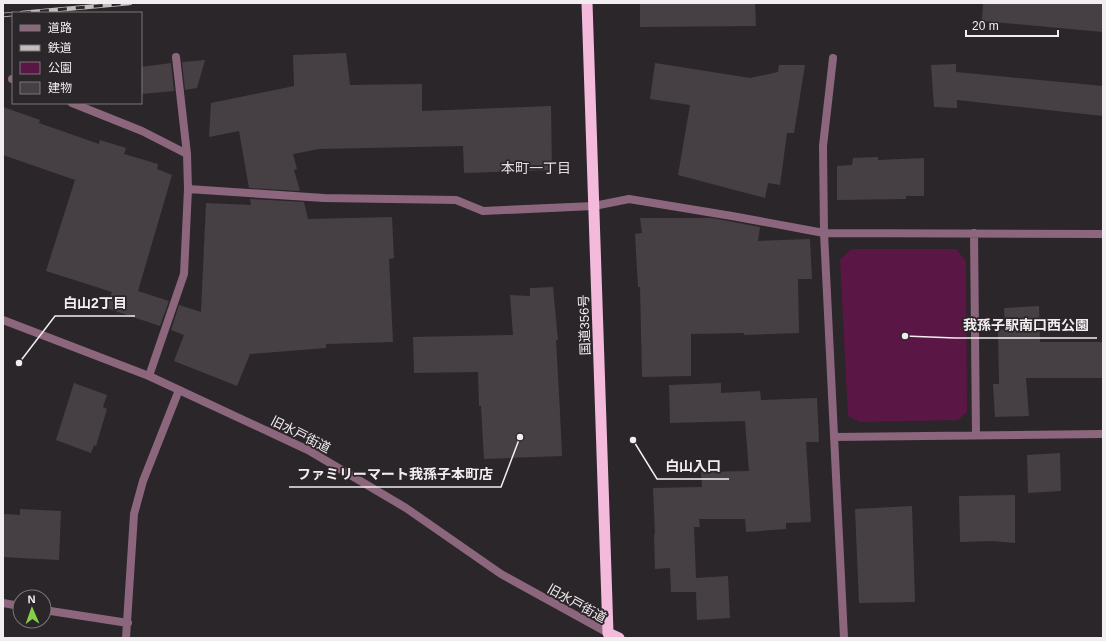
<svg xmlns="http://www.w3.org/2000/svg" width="1106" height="641" viewBox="0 0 1106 641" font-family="Arial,'Noto Sans JP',sans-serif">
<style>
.green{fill:#5a1644}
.building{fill:#464044}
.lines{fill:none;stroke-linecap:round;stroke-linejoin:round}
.minor{stroke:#8c667c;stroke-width:8}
.tertiary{stroke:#8c667c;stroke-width:8}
.trunk{stroke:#f4badc;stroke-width:11}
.rail-casing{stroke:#c1bdbf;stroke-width:4.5}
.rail{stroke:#2b2629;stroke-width:3;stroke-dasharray:9;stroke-linecap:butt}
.labels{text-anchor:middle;stroke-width:3.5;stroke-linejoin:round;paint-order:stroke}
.street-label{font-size:13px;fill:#f2eef0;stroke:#2b2629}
.neighbourhood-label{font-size:14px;fill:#e3dbdf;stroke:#2b2629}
.leader{fill:none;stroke:#f2eef0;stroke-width:1.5}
.callout-dot{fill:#f2eef0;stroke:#2b2629;stroke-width:1.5}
.callout-label{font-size:14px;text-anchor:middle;font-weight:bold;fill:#f2eef0;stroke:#2b2629;stroke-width:3.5;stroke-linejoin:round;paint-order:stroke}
</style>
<rect width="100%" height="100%" fill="#2b2629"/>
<path class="green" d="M 851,249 L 956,249 L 966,261 L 967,412 L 958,420 L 860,422 L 848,416 L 840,260 Z"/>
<path class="building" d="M 640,3 L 755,3 L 756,26 L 640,27 Z
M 983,3 L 1103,3 L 1103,32 L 982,21 Z
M 346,53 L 350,85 L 422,84 L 422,111 L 551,106 L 552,170 L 464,173 L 463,146 L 319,149 L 293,154 L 297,169 L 294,170 L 300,191 L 249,188 L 239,131 L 209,137 L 211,103 L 294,86 L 293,55 Z
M 205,60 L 197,88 L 185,90 L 182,62 Z
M 171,63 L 174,91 L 141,94 L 141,67 Z
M 655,63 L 750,78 L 778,72 L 779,65 L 805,65 L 794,133 L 787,133 L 780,185 L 768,183 L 765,198 L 678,175 L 690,105 L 650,99 Z
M 956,64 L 956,72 L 1103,86 L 1103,116 L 957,100 L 957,108 L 934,107 L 931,65 Z
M 3,107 L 40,120 L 39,123 L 99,144 L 100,140 L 126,148 L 124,154 L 158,164 L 157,169 L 172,175 L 138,291 L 169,301 L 160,326 L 106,308 L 112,292 L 46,271 L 75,180 L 3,155 Z
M 878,157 L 878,160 L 924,158 L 924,196 L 906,196 L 906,199 L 837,200 L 837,166 L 852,165 L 853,158 Z
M 250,199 L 304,202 L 308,219 L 392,217 L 394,258 L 389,259 L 393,342 L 326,344 L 326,348 L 250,354 L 237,386 L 174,361 L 184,335 L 171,330 L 179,305 L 201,312 L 206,203 L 251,205 Z
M 640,218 L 712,218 L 760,227 L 758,241 L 810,239 L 812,279 L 798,279 L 799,333 L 744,335 L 744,333 L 691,334 L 691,376 L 642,377 L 640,287 L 638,287 L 635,234 L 642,233 Z
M 553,287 L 558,340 L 556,340 L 560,412 L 562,456 L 484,459 L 481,406 L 479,406 L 478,372 L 414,373 L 413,337 L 513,335 L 510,295 L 530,296 L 530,288 Z
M 1039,306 L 1040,342 L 1102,342 L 1103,378 L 1026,378 L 1029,416 L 995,417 L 993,384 L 999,384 L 998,330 L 1005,329 L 1004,308 Z
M 74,383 L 107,395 L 103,407 L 107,409 L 96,446 L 94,445 L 91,453 L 56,440 Z
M 721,383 L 721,393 L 760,391 L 761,400 L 817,398 L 819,442 L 806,442 L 811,522 L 786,523 L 786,529 L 746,532 L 745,519 L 699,519 L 700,527 L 694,527 L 696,578 L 728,576 L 730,618 L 697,620 L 696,592 L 671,592 L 670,568 L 655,569 L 654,534 L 655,534 L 653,488 L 702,487 L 701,472 L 749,471 L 745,421 L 670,423 L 669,385 Z
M 1060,453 L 1061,491 L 1028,493 L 1027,455 Z
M 1015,495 L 1015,543 L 992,541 L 960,542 L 959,496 Z
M 912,506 L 915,602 L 859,603 L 855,509 Z
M 20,509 L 61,511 L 59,560 L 3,557 L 4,514 L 20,515 Z"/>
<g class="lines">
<path class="minor" d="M 833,58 L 823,146 L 824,233 L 844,638
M 12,79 L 13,79
M 72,103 L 142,131 L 187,154
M 188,189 L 324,198 L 456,200 L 483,211 L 594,206 L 629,199 L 732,216 L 824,233 L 1103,234
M 974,233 L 976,435
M 149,376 L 184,274 L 188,189 L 187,154 L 176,57
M 834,437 L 1103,434
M 3,603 L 20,606
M 44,610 L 128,623
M 126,638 L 134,514 L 143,481 L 179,390"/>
<path class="tertiary" d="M 3,320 L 149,376 L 308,450 L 406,508 L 501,574 L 608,633"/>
<path class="trunk" d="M 587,3 L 608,633 L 619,638"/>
<g class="rail-casing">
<path id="rail" d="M 22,13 L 130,3
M 3,15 L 13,14"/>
</g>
<use href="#rail" class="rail"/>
</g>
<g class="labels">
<g class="street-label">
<text transform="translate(584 325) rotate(-92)" y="5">国道356号</text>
<text transform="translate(301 434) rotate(27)" y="5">旧水戸街道</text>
<text transform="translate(577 603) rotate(29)" y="5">旧水戸街道</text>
</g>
<g class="neighbourhood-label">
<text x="536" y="173">本町一丁目</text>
</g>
</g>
<path class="leader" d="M19 363L55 316H135M905 336L955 338H1097M633 440L657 479H729M520 437L501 487H289"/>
<g class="callout-dot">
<circle cx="19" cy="363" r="4"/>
<circle cx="905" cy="336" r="4"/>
<circle cx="633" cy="440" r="4"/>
<circle cx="520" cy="437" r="4"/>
</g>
<g class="callout-label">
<text x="95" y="308">白山2丁目</text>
<text x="1026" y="330">我孫子駅南口西公園</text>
<text x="693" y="471">白山入口</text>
<text x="395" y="479">ファミリーマート我孫子本町店</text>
</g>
<rect width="1106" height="641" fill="none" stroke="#f2eef0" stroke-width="8"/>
<rect x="12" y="12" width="130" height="92" fill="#2b2629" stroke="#7b7679"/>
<rect x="20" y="25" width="20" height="6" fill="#8c667c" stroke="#7b7679"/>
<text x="48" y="32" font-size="12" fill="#f2eef0">道路</text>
<rect x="20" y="45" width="20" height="6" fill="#c1bdbf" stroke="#7b7679"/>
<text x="48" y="52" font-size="12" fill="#f2eef0">鉄道</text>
<rect x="20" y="62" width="20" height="12" fill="#5a1644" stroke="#7b7679"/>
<text x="48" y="72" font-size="12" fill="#f2eef0">公園</text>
<rect x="20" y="82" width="20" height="12" fill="#464044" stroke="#7b7679"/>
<text x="48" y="92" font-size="12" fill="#f2eef0">建物</text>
<g transform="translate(32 609) rotate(358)"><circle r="19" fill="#2b2629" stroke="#7b7679"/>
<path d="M0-3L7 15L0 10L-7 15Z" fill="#86cf4b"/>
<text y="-6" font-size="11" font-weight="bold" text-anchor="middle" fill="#f2eef0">N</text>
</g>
<path d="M966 30v6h92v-6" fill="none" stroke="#f2eef0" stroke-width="2"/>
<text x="972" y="30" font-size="12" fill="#f2eef0" stroke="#2b2629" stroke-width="3" paint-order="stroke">20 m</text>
</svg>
